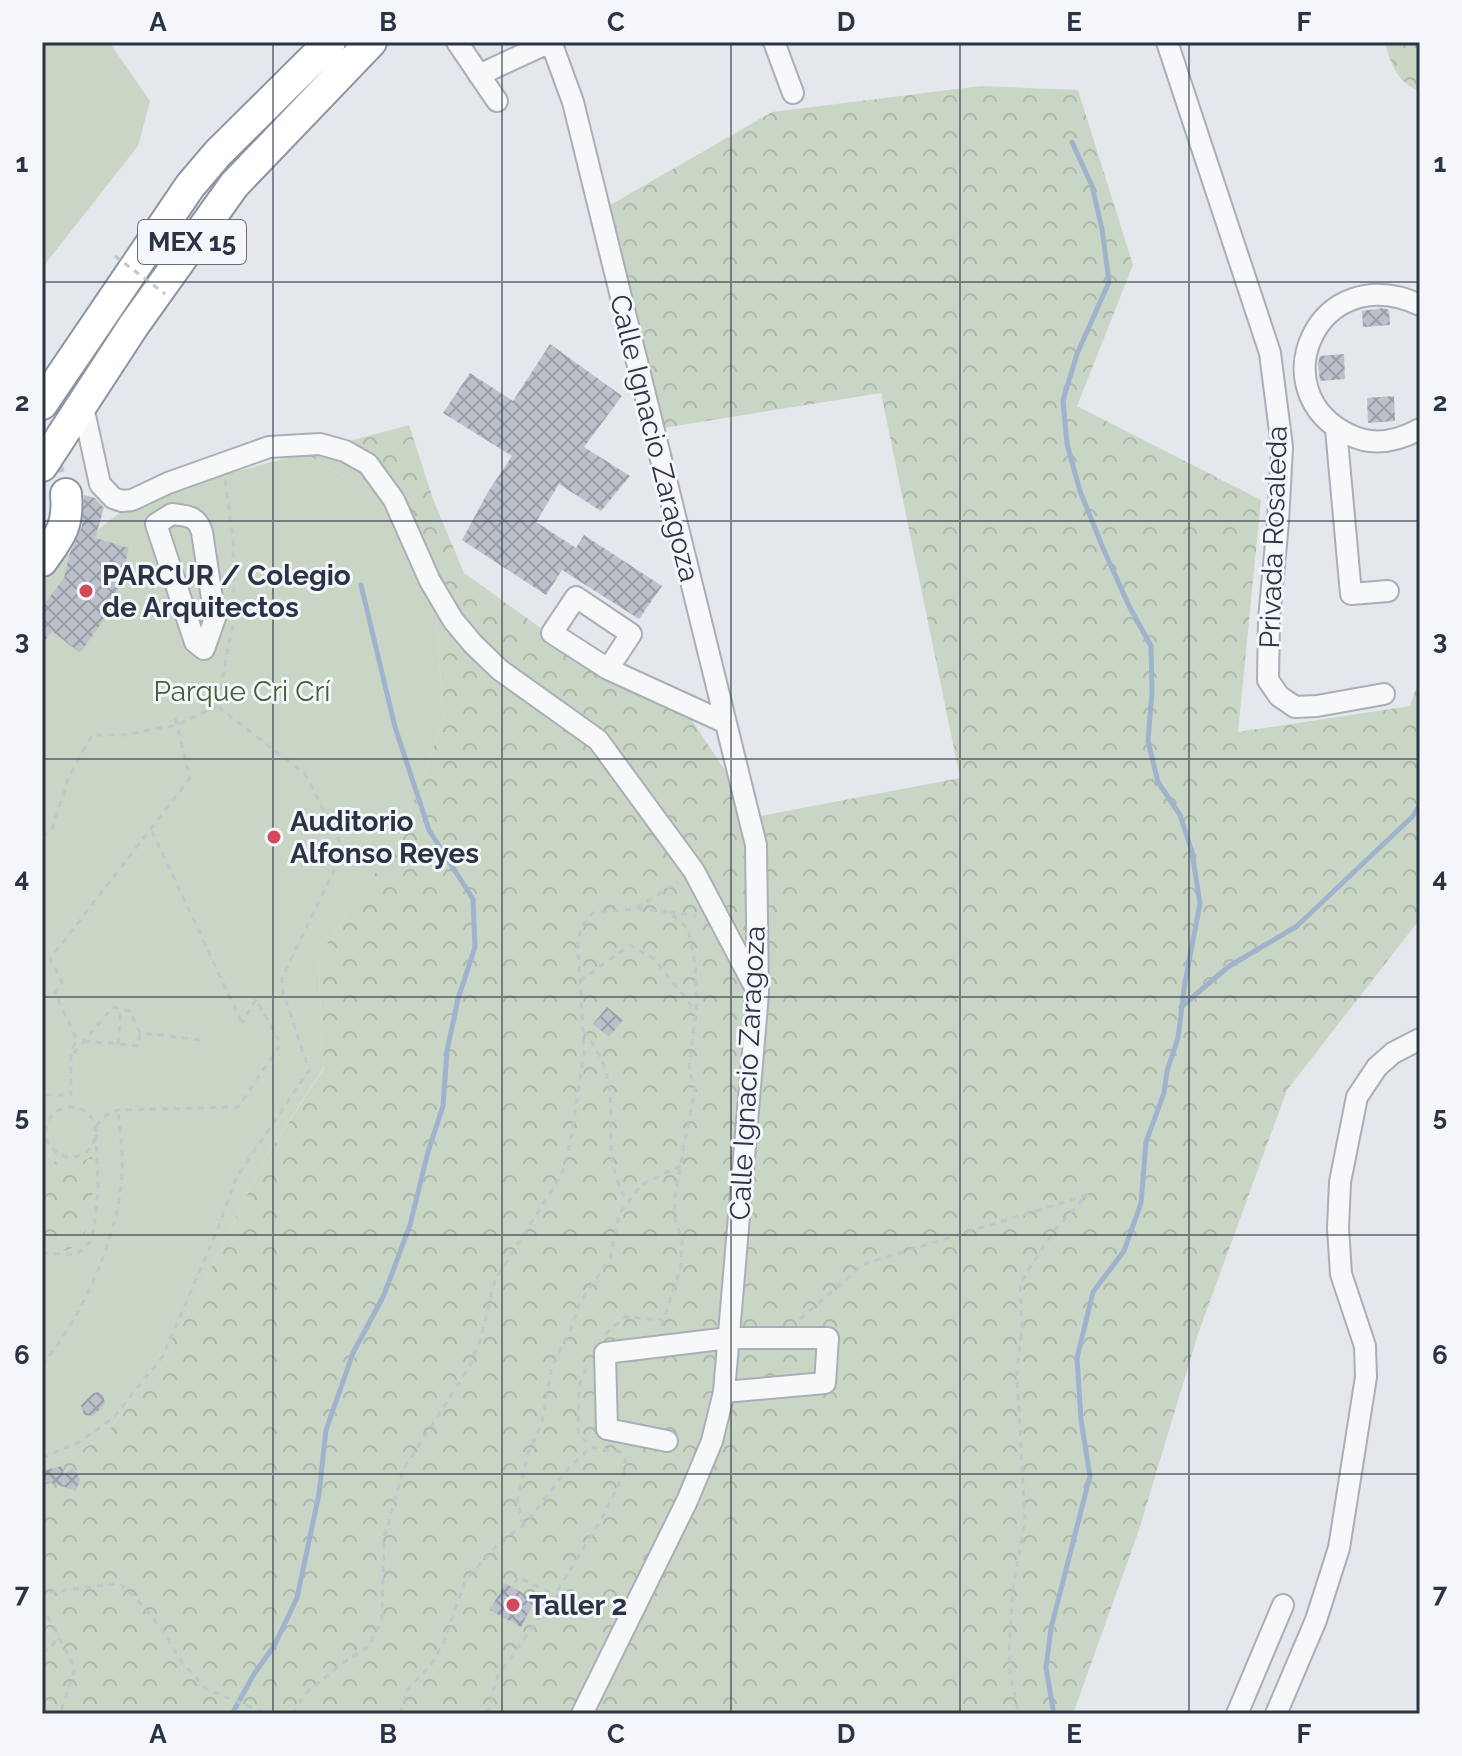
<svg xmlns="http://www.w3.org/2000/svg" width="1462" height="1756" viewBox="0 0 1462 1756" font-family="Raleway,sans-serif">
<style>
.green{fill:#c9d6c5}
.forest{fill:url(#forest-crowns)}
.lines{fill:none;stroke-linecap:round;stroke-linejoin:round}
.stream{stroke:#9fb4cc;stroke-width:5}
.building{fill:url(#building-cross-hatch)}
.minor-tunnel{stroke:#bfc3cb;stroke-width:20;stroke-dasharray:20 10;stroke-linecap:butt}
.minor-casing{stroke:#a9aeb7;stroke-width:24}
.highway-casing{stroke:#8b94a3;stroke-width:34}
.path{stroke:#c2c5cb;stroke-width:3;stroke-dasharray:6 6;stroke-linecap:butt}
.minor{stroke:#f7f8fa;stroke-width:20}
.highway{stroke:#fff;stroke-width:30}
.path-bridge{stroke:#c2c5cb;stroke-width:3;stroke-dasharray:6 6;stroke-linecap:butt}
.grid{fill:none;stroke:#2b3445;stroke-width:2;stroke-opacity:0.55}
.poi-dot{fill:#d1495b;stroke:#f4f6f9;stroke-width:3}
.labels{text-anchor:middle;stroke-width:6;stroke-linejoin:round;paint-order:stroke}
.shield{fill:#f4f6f9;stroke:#676e7b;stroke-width:2}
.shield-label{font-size:26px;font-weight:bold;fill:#2b3445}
.street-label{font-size:28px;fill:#2b3445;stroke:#f4f6f9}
.poi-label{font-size:28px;font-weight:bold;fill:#2b3445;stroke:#f4f6f9;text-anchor:start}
.park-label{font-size:28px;fill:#3f6138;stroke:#f4f6f9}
.neatline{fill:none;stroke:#2b3445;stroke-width:3}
.grid-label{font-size:26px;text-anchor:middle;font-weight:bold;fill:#2b3445}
</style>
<defs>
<pattern id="forest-crowns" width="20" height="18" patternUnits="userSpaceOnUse" patternTransform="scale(2)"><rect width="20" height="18" fill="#c9d6c5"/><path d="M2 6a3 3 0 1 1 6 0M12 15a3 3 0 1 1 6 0" fill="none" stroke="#adb8ab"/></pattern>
<pattern id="building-cross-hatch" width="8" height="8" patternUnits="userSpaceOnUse" patternTransform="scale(2)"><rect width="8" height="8" fill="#bbc0ca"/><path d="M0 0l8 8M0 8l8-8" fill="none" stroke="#989da6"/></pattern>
</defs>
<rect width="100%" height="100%" fill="#e4e7ec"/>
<path class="green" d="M 42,42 L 109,42 L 150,101 L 138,146 L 42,268 Z
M 305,453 L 383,501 L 435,606 L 444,720 L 401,835 L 318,957 L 324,1067 L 266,1157 L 185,1320 L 107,1434 L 86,1447 L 42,1466 L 42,583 L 64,557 L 123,510 L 227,474 Z"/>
<path class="forest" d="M 1385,42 L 1420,42 L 1420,91 C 1398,84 1390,63 1385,42 Z
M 981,86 L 1078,90 L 1133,265 L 1077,406 L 1261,500 L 1238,732 L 1410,706 L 1420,677 L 1420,919 L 1287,1090 L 1198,1334 L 1139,1530 L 1073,1714 L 42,1714 L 42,1466 L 86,1447 L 107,1434 L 185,1320 L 266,1157 L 324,1068 L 318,957 L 401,835 L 444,720 L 435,606 L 383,501 L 305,453 L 409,425 L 433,499 L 464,573 L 599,670 L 687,713 L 756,817 L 960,778 L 881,393 L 663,428 L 605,208 L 772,112 Z
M 92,1156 C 92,1181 98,1243 66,1250 C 56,1253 49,1250 42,1244 L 42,1186 L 48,1159 C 66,1168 76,1167 92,1156 Z"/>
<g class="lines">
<path class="stream" d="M 1181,1007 L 1228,967 L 1297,926 L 1412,817 L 1420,805
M 232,1714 L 254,1674 L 274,1646 L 297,1598 L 319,1494 L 326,1430 L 353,1353 L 384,1295 L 410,1225 L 428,1152 L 443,1106 L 447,1051 L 458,999 L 475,947 L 473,899 L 429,830 L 395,727 L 361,585
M 1054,1714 L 1046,1668 L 1051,1628 L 1090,1476 L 1081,1420 L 1077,1358 L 1093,1292 L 1124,1251 L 1141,1203 L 1146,1142 L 1164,1093 L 1167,1071 L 1178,1038 L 1185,982 L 1200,904 L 1192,852 L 1180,815 L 1158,782 L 1148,741 L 1152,692 L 1151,646 L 1129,606 L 1103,548 L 1080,491 L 1067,444 L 1063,400 L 1077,354 L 1109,282 L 1102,229 L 1092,186 L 1072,142"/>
</g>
<path class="building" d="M 1383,308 L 1389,310 L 1390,325 L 1363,327 L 1362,311 Z
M 550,344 L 622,396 L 584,447 L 630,476 L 601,511 L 559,484 L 536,522 L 576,548 L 584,535 L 662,586 L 639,619 L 562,570 L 546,595 L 462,540 L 488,492 L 512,456 L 443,413 L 470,373 L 513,401 Z
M 1344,354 L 1345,379 L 1320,381 L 1318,364 L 1320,356 Z
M 1394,396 L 1395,421 L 1368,423 L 1367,398 Z
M 84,495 L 95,498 L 104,508 L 95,538 L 129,548 L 114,605 L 80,653 L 52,631 L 42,645 L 42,607 L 64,578 L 70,553 L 82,526 Z
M 607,1007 L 623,1020 L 609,1037 L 593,1024 Z
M 98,1392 L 103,1395 L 105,1404 L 93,1416 L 84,1415 L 81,1405 L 93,1393 Z
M 62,1466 L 64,1475 L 73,1468 L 80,1479 L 76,1491 L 43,1480 L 46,1470 Z
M 505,1583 L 535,1600 L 521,1627 L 490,1610 Z"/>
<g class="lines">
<path class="minor-tunnel" d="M 42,431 L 55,474"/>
<g class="minor-casing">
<path id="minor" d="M 457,42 L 497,101
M 551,42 L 573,102 L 756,845 L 758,993 L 724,1392 L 712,1441 L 687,1501 L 582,1714
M 774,42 L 793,93
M 1167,42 L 1270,353 L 1282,447 L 1278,522 L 1269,619 L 1268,680 L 1279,696 L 1295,707 L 1317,706 L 1384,694
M 479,75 L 550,42
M 1420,305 C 1317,257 1259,393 1350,435 C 1374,447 1398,441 1420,429
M 82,402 L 100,484 L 113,498 L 122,501 L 132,500 L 168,483 L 269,447 L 320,444 L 345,451 L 368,464 L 394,500 L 430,581 L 453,620 L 473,644 L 500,670 L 598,740 L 694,871 L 756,989
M 1336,429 L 1351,594 L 1388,591
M 172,514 C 188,516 197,516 202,532 L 215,618 L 204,649 L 195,642 L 156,524 Z
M 608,669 L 631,634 L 576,597 L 552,633 L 608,669 L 724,722
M 667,1441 L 607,1429 L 605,1353 L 729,1338 L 828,1338 L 825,1383 L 724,1392
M 1237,1714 L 1283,1605
M 1276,1714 L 1316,1620 L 1339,1548 L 1366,1377 L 1365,1346 L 1341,1274 L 1338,1228 L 1340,1182 L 1357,1097 L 1377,1067 L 1393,1053 L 1420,1039"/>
</g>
<g class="highway-casing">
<path id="highway" d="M 42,404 L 190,186 L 218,153 L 330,42
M 42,466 L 134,325 L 234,185 L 371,42
M 42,561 C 60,536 69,526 66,494"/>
</g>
<path class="path" d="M 225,480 L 233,540 L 234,612
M 42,590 L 47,582
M 152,831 L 242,1023
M 42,837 L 52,829 L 69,777 L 92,735 L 123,735 L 177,725 L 217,706
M 638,909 L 669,912 L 688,929 L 695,963 L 697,1002 L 689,1069 L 695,1088 L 675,1195 L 674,1216 L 682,1239 L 681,1266 L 661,1328
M 669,912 L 697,916
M 580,981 L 630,945 L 654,959 L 696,1011
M 42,998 L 55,993
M 584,1031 C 596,1048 607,1066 609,1087 C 615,1133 602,1157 627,1201
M 84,1041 L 138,1046 L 140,1033
M 118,1044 L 121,1009
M 74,1053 L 113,1007 L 130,1011 L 140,1033 L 200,1040
M46 1132a25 25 0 1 1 50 0a25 25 0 1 1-50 0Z
M 42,1107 L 46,1095 L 71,1095 L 71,1056 L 76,1038 L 55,993 L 62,982 L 50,959 L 190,778 L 175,717
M 96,1126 L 106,1115 L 118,1110 L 238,1107 L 281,1044 L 256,999 L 242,1023
M 42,1155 L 48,1141
M 42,1253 L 76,1255 L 91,1241 L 95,1221 L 98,1190 L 96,1134
M 800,1319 L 864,1264 L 1087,1195 L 1053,1232 L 1020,1283 L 1022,1328 L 1017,1373 L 1025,1520 L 1013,1588 L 1009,1651 L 1010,1675 L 1019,1714
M 605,1334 L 625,1317 L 662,1320
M 42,1365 C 82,1318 120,1234 122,1172 C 123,1151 120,1130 118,1110
M 586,1369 L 579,1386 L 578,1434 L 591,1446
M 42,1458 L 79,1442 L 113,1418 L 163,1356 L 217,1231 L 236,1178 L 309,1070 L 282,989 L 282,978 L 344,850 L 305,774 L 217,706 L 233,624
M 524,1525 L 517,1503 L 528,1453 L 542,1423 L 552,1366 L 572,1326 L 580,1302 L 610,1259 L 619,1214 L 641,1185 L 682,1165
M 515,1583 L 518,1577 L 610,1621
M 42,1600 L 45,1593 L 119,1583 L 134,1596 L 162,1629 L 181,1661 L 206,1689 L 268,1714
M 42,1606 L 75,1668 L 60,1714
M 42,1651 L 50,1649 L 59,1635
M 293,1714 L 305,1694 L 340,1665 L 368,1647 L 382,1620 L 384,1538 L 403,1470 L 470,1366 L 481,1338 L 495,1280 L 562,1174 L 571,1140 L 584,1052 L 578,944 L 581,927 L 593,913 L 635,909 L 678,882
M 400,1714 L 407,1690 L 431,1665 L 444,1642 L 465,1581 L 500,1542 L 524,1525 L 568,1469 L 591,1447 L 625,1453
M 487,1714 L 497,1677 L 552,1600 L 603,1516 L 624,1474 L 626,1452"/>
<use href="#minor" class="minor"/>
<use href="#highway" class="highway"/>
<path class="path-bridge" d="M 115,256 L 165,294"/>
</g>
<path class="grid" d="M 273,42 L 273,1714M 502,42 L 502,1714M 731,42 L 731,1714M 960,42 L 960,1714M 1189,42 L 1189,1714M 42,282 L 1420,282M 42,521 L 1420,521M 42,759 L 1420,759M 42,997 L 1420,997M 42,1235 L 1420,1235M 42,1474 L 1420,1474"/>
<g class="poi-dot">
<circle cx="86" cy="591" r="8"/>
<circle cx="274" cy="837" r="8"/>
<circle cx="513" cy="1605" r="8"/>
</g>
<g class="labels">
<rect class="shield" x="138" y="220" width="108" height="44" rx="6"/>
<g class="shield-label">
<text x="192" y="251">MEX 15</text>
</g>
<g class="street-label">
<text transform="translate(655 438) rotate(76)" y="10">Calle Ignacio Zaragoza</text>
<text transform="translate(1273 537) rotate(-88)" y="10">Privada Rosaleda</text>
<text transform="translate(747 1073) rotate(-87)" y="10">Calle Ignacio Zaragoza</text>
</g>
<g class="poi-label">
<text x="102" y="585">PARCUR / Colegio<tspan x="102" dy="32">de Arquitectos</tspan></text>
<text x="290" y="831">Auditorio<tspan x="290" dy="32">Alfonso Reyes</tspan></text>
<text x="529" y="1615">Taller 2</text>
</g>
<g class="park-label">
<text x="242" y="701">Parque Cri Crí</text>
</g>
</g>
<rect width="1462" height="1756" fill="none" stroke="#f4f6f9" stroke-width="88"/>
<rect x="44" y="44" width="1374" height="1668" class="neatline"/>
<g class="grid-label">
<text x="158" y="31">A</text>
<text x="388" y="31">B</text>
<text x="616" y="31">C</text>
<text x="846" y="31">D</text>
<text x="1074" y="31">E</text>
<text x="1304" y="31">F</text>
<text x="22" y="172">1</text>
<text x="1440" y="172">1</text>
<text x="22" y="411">2</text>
<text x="1440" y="411">2</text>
<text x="22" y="649">3</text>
<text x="1440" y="649">3</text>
<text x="22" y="887">4</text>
<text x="1440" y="887">4</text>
<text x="22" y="1125">5</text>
<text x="1440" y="1125">5</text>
<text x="22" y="1364">6</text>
<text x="1440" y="1364">6</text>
<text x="22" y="1602">7</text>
<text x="1440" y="1602">7</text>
<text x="158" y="1743">A</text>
<text x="388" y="1743">B</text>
<text x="616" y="1743">C</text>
<text x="846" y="1743">D</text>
<text x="1074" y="1743">E</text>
<text x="1304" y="1743">F</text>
</g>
</svg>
